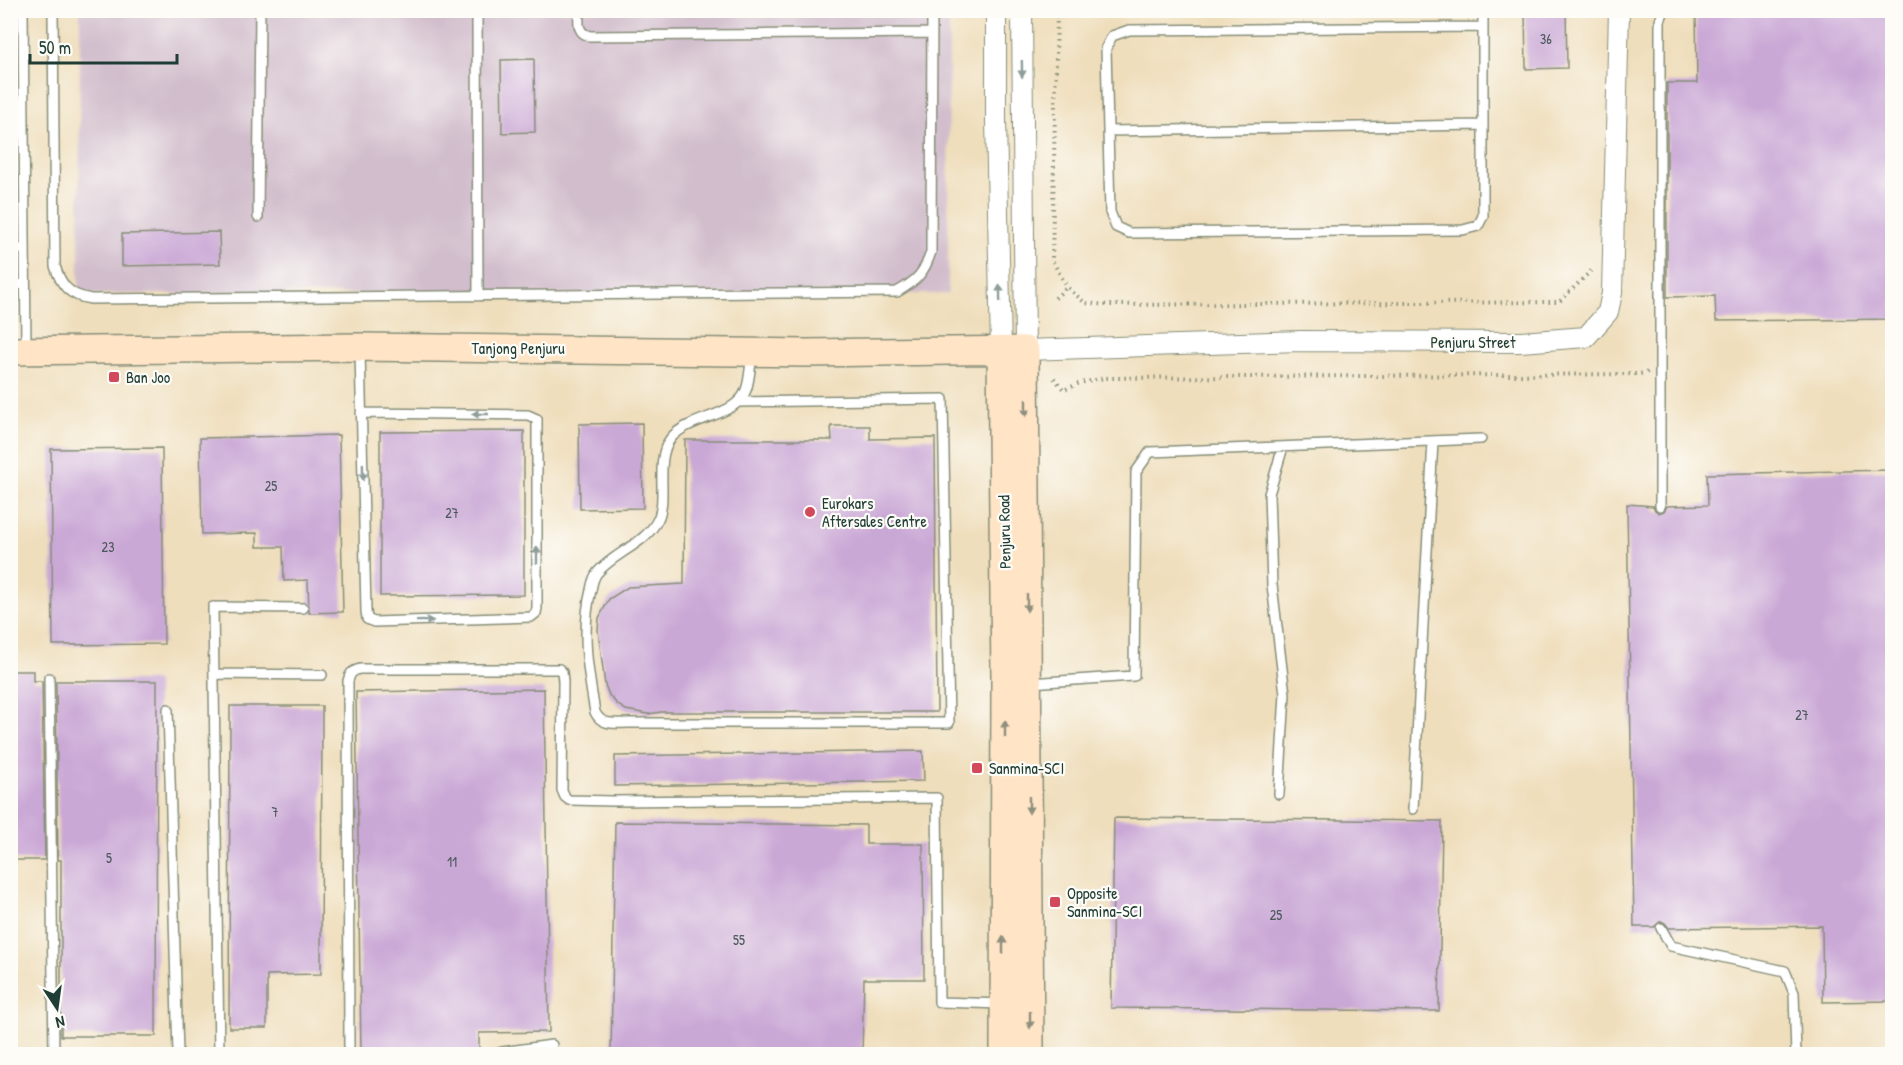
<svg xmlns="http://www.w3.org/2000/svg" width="1903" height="1065" viewBox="0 0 1903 1065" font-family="'Patrick Hand',sans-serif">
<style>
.industrial{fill:#d1bdcc}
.building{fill:#caa8d6}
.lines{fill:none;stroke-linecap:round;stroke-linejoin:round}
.lane-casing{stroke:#878e78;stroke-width:12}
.street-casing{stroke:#878e78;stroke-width:22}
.secondary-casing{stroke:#878e78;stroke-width:30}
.path{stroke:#878e78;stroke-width:4;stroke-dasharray:1.5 4.5;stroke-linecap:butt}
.lane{stroke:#fff;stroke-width:9}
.street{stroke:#fff;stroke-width:20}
.secondary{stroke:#ffe4c6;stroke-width:27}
.oneway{fill:#8f9e9a}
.oneway2{fill:#8f907d}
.poi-dot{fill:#d1495b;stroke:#fdfcf7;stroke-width:2}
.labels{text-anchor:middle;stroke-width:4.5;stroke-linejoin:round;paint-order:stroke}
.number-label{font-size:14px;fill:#4a585c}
.street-label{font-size:16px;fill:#1f3d34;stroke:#fdfcf7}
.poi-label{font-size:16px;fill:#1f3d34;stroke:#fdfcf7;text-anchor:start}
</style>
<rect width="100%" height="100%" fill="#fdfcf7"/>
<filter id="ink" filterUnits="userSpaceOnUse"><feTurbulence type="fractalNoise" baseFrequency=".0167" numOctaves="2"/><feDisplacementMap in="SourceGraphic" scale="12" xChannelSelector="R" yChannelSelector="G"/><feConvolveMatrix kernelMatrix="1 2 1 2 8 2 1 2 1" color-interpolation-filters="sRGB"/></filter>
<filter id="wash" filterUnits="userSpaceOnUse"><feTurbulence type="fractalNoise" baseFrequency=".008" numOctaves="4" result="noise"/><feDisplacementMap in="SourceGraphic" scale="24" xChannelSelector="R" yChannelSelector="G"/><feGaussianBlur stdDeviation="1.35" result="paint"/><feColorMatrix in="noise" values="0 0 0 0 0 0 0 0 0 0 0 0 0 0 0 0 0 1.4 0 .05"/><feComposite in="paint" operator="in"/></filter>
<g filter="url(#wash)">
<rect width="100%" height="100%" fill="#efdebc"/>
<path class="industrial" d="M 80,11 L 949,11 L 948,294 L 79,294 Z"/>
<g id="blocks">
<path class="building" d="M 1525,10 L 1566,10 L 1567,68 L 1526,69 Z
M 1696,10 L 1893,10 L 1893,319 L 1716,321 L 1715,296 L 1667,297 L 1667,83 L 1697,83 Z
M 534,59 L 535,132 L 502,133 L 501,60 Z
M 219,232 L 220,264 L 122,266 L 122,234 Z
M 642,423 L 643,508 L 580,509 L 579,424 Z
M 831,426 L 870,426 L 870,439 L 935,438 L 937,712 L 661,712 L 648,714 L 626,710 L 617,704 L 609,695 L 605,685 L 598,630 L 599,618 L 609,599 L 628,587 L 684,584 L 685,440 L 832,440 Z
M 524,431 L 524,595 L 380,596 L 380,432 Z
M 339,435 L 343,612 L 309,613 L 308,580 L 284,581 L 283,547 L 257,547 L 257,533 L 202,534 L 200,438 Z
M 162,448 L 164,644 L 53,645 L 51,449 Z
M 1893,470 L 1893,1001 L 1823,1002 L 1822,926 L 1669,928 L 1665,923 L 1661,921 L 1654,927 L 1634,927 L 1627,504 L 1653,506 L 1655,510 L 1659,513 L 1664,511 L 1667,506 L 1708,505 L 1707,474 Z
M 10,671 L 33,671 L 33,681 L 42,681 L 45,860 L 10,860 Z
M 56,681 L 157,681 L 156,1036 L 61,1036 L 61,860 L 58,860 Z
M 544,689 L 549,1032 L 479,1033 L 479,1054 L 361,1054 L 356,692 Z
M 230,706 L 322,706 L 321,974 L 267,975 L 267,1028 L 229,1028 Z
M 923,751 L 924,781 L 615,786 L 615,756 Z
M 1114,818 L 1442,821 L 1439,1011 L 1111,1008 Z
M 615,822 L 866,825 L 866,844 L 923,844 L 924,979 L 864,979 L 862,1054 L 611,1054 Z"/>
</g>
</g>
<g filter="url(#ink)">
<use href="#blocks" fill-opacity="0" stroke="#878e78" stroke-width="1.5"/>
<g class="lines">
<g class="lane-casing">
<path id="lane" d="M 23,10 L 26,347
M 53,10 L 55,266 C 61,286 70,296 91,299 L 897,292 C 916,281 924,274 931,252 L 932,10
M 477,10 L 478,296
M 579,10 C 579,22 576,33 590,36 L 932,33
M 1482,27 L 1129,30 L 1112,36 L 1106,48 L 1110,212 L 1116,227 L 1129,233 L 1463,230 L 1478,226 L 1483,216 L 1483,10
M 1108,131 L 1482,125
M 258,217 L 260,10
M 10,249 L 25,249
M 10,285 L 25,284
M 360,350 L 366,611 L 367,619 L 374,622 L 531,617 L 536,613 L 537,608 L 537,419 L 528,415 L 361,413
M 739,402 L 943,399 L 949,723 L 628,723 C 615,723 601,726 595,712 C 588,672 581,631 591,590 C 592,584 594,577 597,573 C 615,552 646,544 658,519 C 668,498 654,459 671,438 C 689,416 737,417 746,390 C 750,380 750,365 752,354
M 1660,506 L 1660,21 L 1664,10
M 214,674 L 322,675
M 49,678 L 54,1054
M 1030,683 L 1134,676 L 1136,472 L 1150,452 L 1481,439
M 168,709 L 178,1054
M 1279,794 L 1285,694 L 1272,585 L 1269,494 L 1283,447
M 1413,809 L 1433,441
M 1661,928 L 1671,946 L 1785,971 L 1794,993 L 1796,1054
M 219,1054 L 213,607 L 303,608
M 349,1054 L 348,681 C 350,673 352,671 360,669 L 559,669 L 562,672 L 563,681 L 562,790 L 565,797 L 569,800 L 613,801 L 937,798 L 939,1002 L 1003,1004
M 495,1054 L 502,1052 L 552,1045"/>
</g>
<g class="street-casing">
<path id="street" d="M 996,10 L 996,121 L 1001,351
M 1022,10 L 1025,350 L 1300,341 L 1521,342 L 1586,337 L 1608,312 L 1612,293 L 1619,10"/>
</g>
<g class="secondary-casing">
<path id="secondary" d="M 10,351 L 360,347 L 806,353 L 1025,350 L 1030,1054
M 1001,351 L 1005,676 L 1004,1054"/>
</g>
<path class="path" d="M 1057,10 L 1052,260 L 1067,287
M 1055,298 L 1067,287 L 1085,303 L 1108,305 L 1559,302 L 1594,268
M 1054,378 L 1064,390 L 1080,383 L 1104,378 L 1639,374 L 1646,373 L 1648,371"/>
<use href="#lane" class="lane"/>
<use href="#street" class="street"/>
<use href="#secondary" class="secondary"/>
</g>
<defs><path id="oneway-solid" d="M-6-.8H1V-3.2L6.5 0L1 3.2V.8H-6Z" transform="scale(1.5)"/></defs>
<g class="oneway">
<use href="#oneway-solid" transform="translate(1022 69) rotate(89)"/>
<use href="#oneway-solid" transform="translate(1000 293) rotate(-91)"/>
<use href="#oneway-solid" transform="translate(480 414) rotate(-180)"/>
<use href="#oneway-solid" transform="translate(363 472) rotate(89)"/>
<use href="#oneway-solid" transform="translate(537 555) rotate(-90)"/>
<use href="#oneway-solid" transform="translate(425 621) rotate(-1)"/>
</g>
<g class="oneway2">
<use href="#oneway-solid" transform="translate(1026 408) rotate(90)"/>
<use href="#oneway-solid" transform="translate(1027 603) rotate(90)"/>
<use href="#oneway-solid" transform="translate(1005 729) rotate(-90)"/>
<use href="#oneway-solid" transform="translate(1029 805) rotate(90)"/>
<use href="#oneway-solid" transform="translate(1003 945) rotate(-90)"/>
<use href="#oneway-solid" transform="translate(1030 1020) rotate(90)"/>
</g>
</g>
<g class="poi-dot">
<rect x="108" y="371" width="12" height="12" rx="3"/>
<circle cx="810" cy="512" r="6"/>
<rect x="971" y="762" width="12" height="12" rx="3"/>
<rect x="1049" y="896" width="12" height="12" rx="3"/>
</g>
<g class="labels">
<g class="number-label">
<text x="1546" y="44">36</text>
<text x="271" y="491">25</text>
<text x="452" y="518">27</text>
<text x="108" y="552">23</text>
<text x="1802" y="720">27</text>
<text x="275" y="817">7</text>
<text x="109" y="863">5</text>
<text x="452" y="867">11</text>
<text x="1276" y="920">25</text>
<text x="739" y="945">55</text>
</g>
<g class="street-label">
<text x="1473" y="348">Penjuru Street</text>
<text x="518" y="354">Tanjong Penjuru</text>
<text transform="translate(1004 532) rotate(-91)" y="6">Penjuru Road</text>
</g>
<g class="poi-label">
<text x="126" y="383">Ban Joo</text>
<text x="822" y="509">Eurokars<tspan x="822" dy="18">Aftersales Centre</tspan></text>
<text x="989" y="774">Sanmina-SCI</text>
<text x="1067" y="899">Opposite<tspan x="1067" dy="18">Sanmina-SCI</tspan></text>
</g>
</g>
<rect width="1903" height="1065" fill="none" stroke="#fdfcf7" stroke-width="36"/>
<g transform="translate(57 1008) rotate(167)" stroke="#fdfcf7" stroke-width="4.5" paint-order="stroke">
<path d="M0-4.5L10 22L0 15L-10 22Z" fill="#1f3d34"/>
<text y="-9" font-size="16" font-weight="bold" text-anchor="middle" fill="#1f3d34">N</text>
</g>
<path d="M30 54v9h147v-9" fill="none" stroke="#1f3d34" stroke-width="3"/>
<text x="39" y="54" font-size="18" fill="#1f3d34" stroke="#fdfcf7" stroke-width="4.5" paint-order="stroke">50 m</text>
</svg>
